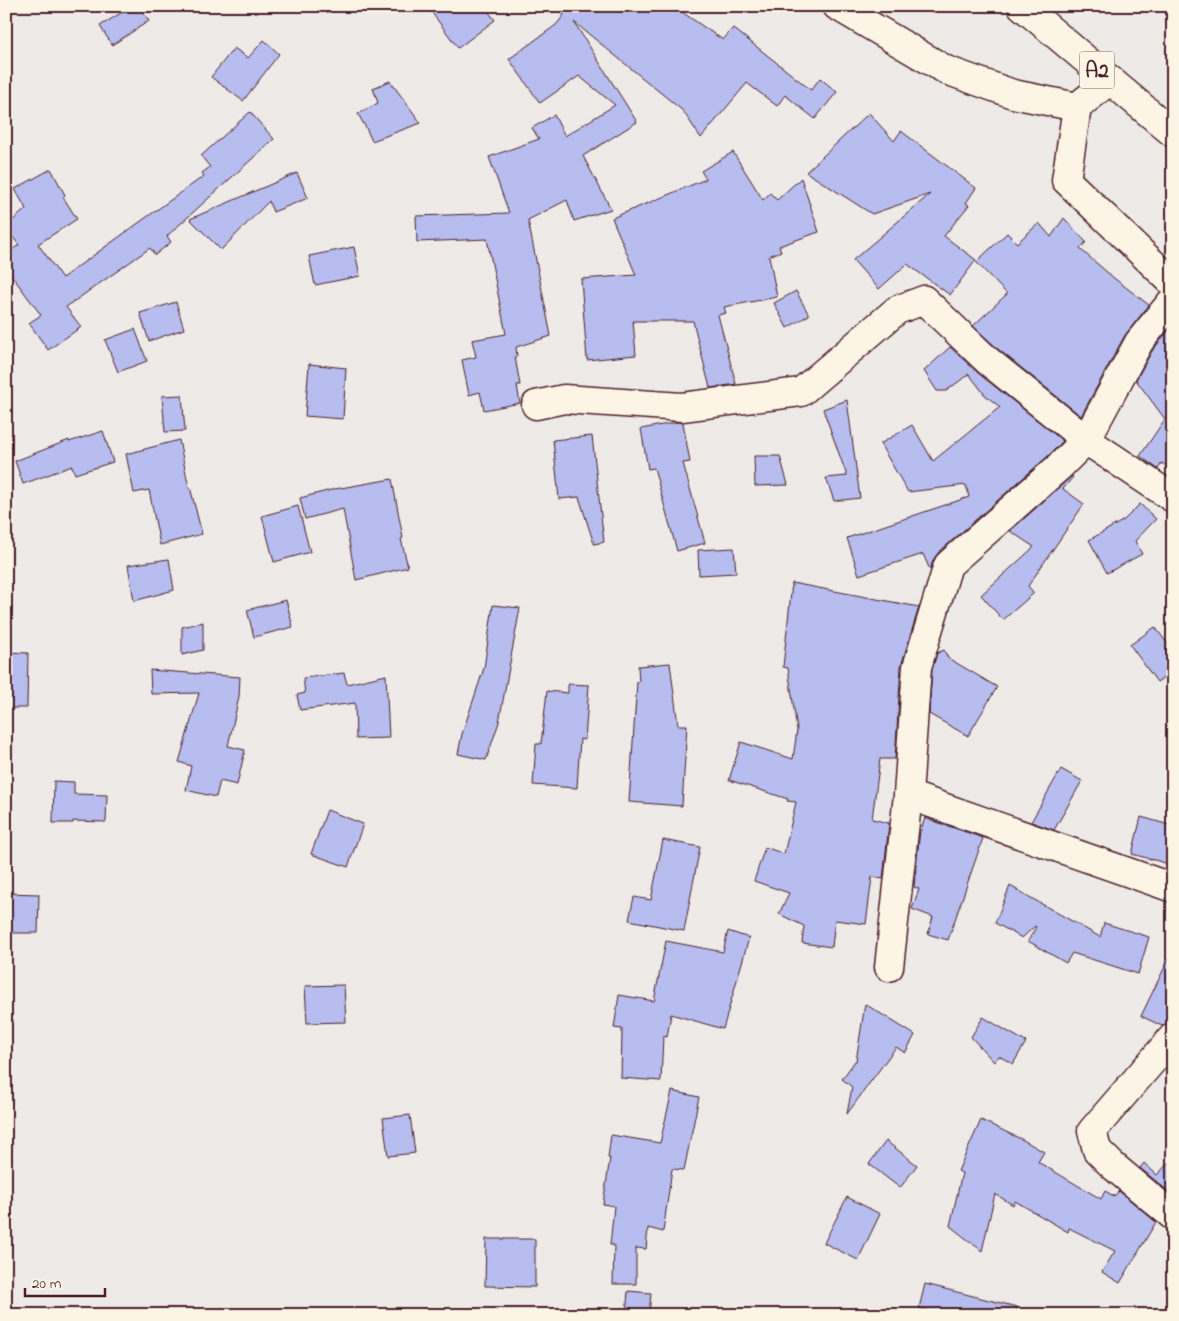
<svg xmlns="http://www.w3.org/2000/svg" width="1179" height="1321" viewBox="0 0 1179 1321" font-family="'Indie Flower',sans-serif">
<style>
.building{fill:#b7bdef;stroke:#4a1f2b}
.lines{fill:none;stroke-linecap:round;stroke-linejoin:round}
.minor-casing{stroke:#4a1f2b;stroke-width:31}
.major-casing{stroke:#4a1f2b;stroke-width:31}
.minor{stroke:#fcf5e5;stroke-width:28}
.major{stroke:#fcf5e5;stroke-width:28}
.labels{text-anchor:middle;stroke-width:4;stroke-linejoin:round;paint-order:stroke}
.shield{fill:#fcf5e5;stroke:#7f5f63;stroke-width:1}
.shield-label{font-size:21px;font-weight:bold;fill:#4a1f2b}
</style>
<rect width="100%" height="100%" fill="#eeeae7"/>
<filter id="ink" filterUnits="userSpaceOnUse"><feTurbulence type="fractalNoise" baseFrequency=".02" numOctaves="2"/><feDisplacementMap in="SourceGraphic" scale="10" xChannelSelector="R" yChannelSelector="G"/><feConvolveMatrix kernelMatrix="1 2 1 2 8 2 1 2 1" color-interpolation-filters="sRGB"/></filter>
<g filter="url(#ink)">
<path class="building" d="M 132,6 L 139,6 L 149,21 L 112,45 L 100,26 Z
M 427,6 L 484,6 L 495,20 L 458,48 Z
M 554,6 L 673,6 L 723,40 L 733,28 L 811,90 L 820,78 L 837,92 L 815,119 L 785,95 L 777,106 L 747,83 L 701,138 L 683,111 L 574,22 L 637,122 L 583,156 L 611,209 L 574,221 L 567,200 L 528,220 L 551,336 L 516,347 L 517,356 L 515,357 L 520,385 L 517,385 L 520,403 L 484,410 L 480,392 L 469,395 L 462,360 L 476,357 L 472,340 L 506,334 L 487,239 L 417,242 L 416,216 L 509,213 L 489,157 L 539,139 L 532,128 L 554,115 L 565,136 L 615,105 L 579,76 L 540,103 L 509,59 L 556,25 L 564,15 Z
M 264,40 L 279,54 L 243,101 L 211,77 L 234,48 L 248,58 Z
M 390,81 L 421,123 L 372,141 L 366,128 L 358,114 L 378,103 L 373,88 Z
M 250,112 L 274,139 L 167,236 L 171,242 L 155,255 L 150,248 L 66,307 L 81,327 L 48,350 L 29,323 L 41,315 L 6,268 L 6,254 L 19,245 L 6,228 L 6,226 L 26,209 L 15,189 L 51,169 L 65,195 L 63,197 L 77,219 L 38,244 L 62,278 L 204,176 L 202,173 L 210,167 L 201,156 Z
M 869,113 L 894,141 L 901,131 L 976,188 L 966,203 L 969,205 L 944,236 L 976,260 L 950,295 L 907,264 L 879,289 L 853,260 L 930,194 L 872,214 L 806,172 Z
M 733,152 L 763,200 L 770,193 L 777,200 L 801,178 L 819,232 L 779,246 L 781,251 L 769,256 L 777,297 L 724,307 L 726,313 L 718,315 L 736,384 L 710,388 L 693,321 L 633,321 L 636,355 L 587,360 L 581,279 L 636,275 L 612,218 L 706,179 L 701,171 Z
M 297,173 L 308,198 L 273,212 L 269,201 L 221,250 L 190,219 Z
M 1064,218 L 1086,242 L 1080,249 L 1115,279 L 1149,305 L 1125,335 L 1081,416 L 998,349 L 973,326 L 1007,294 L 976,262 L 1007,233 L 1017,243 L 1039,223 L 1051,237 Z
M 354,247 L 360,276 L 315,285 L 309,256 Z
M 796,291 L 809,315 L 787,328 L 774,303 Z
M 176,302 L 184,329 L 149,341 L 140,313 Z
M 1173,325 L 1173,471 L 1162,463 L 1158,469 L 1140,456 L 1165,419 L 1136,380 L 1152,351 Z
M 135,329 L 147,361 L 118,372 L 105,340 Z
M 950,347 L 978,373 L 1063,441 L 1048,456 L 938,553 L 933,560 L 930,570 L 923,554 L 859,575 L 847,538 L 969,497 L 966,485 L 908,492 L 880,444 L 912,425 L 933,461 L 1000,407 L 985,395 L 969,374 L 946,391 L 937,391 L 924,371 Z
M 309,364 L 346,368 L 343,419 L 305,416 Z
M 182,395 L 185,431 L 165,432 L 162,396 Z
M 847,400 L 860,498 L 834,501 L 826,478 L 847,476 L 823,409 Z
M 678,422 L 683,423 L 690,462 L 683,463 L 705,543 L 677,551 L 654,468 L 648,469 L 641,429 Z
M 103,431 L 113,462 L 75,474 L 72,466 L 23,484 L 15,461 L 69,440 L 69,442 Z
M 592,436 L 604,542 L 594,544 L 579,497 L 559,499 L 553,440 Z
M 179,440 L 189,488 L 190,487 L 202,534 L 160,545 L 149,490 L 134,493 L 126,454 Z
M 754,456 L 780,456 L 788,485 L 755,486 Z
M 1072,476 L 1073,477 L 1063,489 L 1084,504 L 1028,586 L 1034,593 L 1003,620 L 981,595 L 1034,547 L 1010,531 Z
M 392,479 L 403,538 L 401,539 L 408,567 L 356,580 L 343,509 L 305,519 L 300,498 L 335,489 Z
M 1140,504 L 1156,519 L 1135,541 L 1142,554 L 1107,573 L 1089,540 L 1124,520 Z
M 298,506 L 310,552 L 274,562 L 262,516 Z
M 734,548 L 736,573 L 699,575 L 698,550 Z
M 169,559 L 174,590 L 134,601 L 128,565 Z
M 792,583 L 919,607 L 901,666 L 895,759 L 880,759 L 872,819 L 889,823 L 883,879 L 872,877 L 866,924 L 835,920 L 832,947 L 802,943 L 804,926 L 779,914 L 789,893 L 754,881 L 765,847 L 784,854 L 796,802 L 787,801 L 788,799 L 729,780 L 741,742 L 793,759 L 797,730 L 788,668 L 783,667 Z
M 286,600 L 293,627 L 254,637 L 247,610 Z
M 493,605 L 520,608 L 499,722 L 486,760 L 458,754 L 462,734 L 484,668 Z
M 203,622 L 203,650 L 182,655 L 182,627 Z
M 1155,627 L 1173,651 L 1173,671 L 1157,682 L 1130,645 Z
M 944,650 L 948,658 L 997,687 L 968,736 L 929,714 L 932,670 L 937,653 Z
M 6,652 L 28,653 L 27,708 L 6,708 Z
M 670,663 L 678,725 L 687,725 L 682,806 L 629,802 L 637,682 L 639,682 L 638,666 Z
M 150,670 L 240,677 L 239,697 L 228,746 L 245,750 L 237,785 L 220,781 L 216,797 L 186,790 L 191,766 L 179,762 L 199,693 L 151,694 Z
M 344,673 L 347,684 L 386,675 L 389,738 L 356,739 L 355,703 L 300,710 L 297,695 L 305,693 L 303,678 Z
M 568,684 L 589,685 L 585,740 L 580,739 L 577,788 L 533,785 L 536,744 L 541,744 L 547,691 L 568,693 Z
M 1061,769 L 1082,781 L 1054,830 L 1031,822 Z
M 54,781 L 74,782 L 74,794 L 107,795 L 106,822 L 73,821 L 73,823 L 53,823 Z
M 327,810 L 363,824 L 348,867 L 311,854 Z
M 1141,817 L 1173,826 L 1173,851 L 1169,864 L 1132,854 Z
M 925,818 L 983,838 L 948,940 L 928,934 L 933,917 L 912,909 L 919,889 L 914,887 L 920,830 L 921,830 Z
M 663,840 L 700,847 L 684,931 L 629,920 L 634,897 L 651,900 Z
M 1010,886 L 1100,937 L 1104,923 L 1149,937 L 1138,974 L 1072,953 L 1066,963 L 1028,941 L 1036,927 L 1035,926 L 1022,938 L 995,923 Z
M 6,893 L 39,894 L 38,933 L 6,933 Z
M 728,931 L 749,938 L 723,1029 L 671,1014 L 667,1037 L 663,1036 L 661,1081 L 621,1078 L 622,1029 L 614,1028 L 619,995 L 654,1001 L 666,941 L 723,952 Z
M 1173,950 L 1173,1015 L 1169,1022 L 1162,1026 L 1141,1016 Z
M 344,985 L 346,1022 L 307,1023 L 305,986 Z
M 865,1004 L 915,1035 L 905,1053 L 896,1047 L 847,1114 L 852,1087 L 842,1079 L 855,1061 L 856,1061 Z
M 983,1017 L 1026,1042 L 1013,1064 L 999,1056 L 994,1062 L 971,1037 Z
M 672,1091 L 699,1097 L 684,1170 L 672,1169 L 663,1232 L 648,1228 L 646,1249 L 636,1248 L 636,1284 L 613,1284 L 614,1245 L 610,1245 L 614,1206 L 603,1204 L 610,1158 L 608,1158 L 611,1135 L 660,1143 Z
M 410,1115 L 415,1153 L 388,1156 L 383,1118 Z
M 981,1120 L 1025,1141 L 1044,1152 L 1038,1162 L 1101,1199 L 1105,1191 L 1114,1196 L 1119,1191 L 1156,1222 L 1120,1283 L 1102,1272 L 1115,1251 L 1069,1228 L 1068,1232 L 1015,1201 L 1013,1205 L 995,1194 L 982,1251 L 950,1226 L 962,1173 L 958,1171 Z
M 886,1141 L 917,1165 L 900,1188 L 869,1164 Z
M 1173,1158 L 1173,1195 L 1140,1168 L 1144,1163 L 1157,1175 Z
M 847,1197 L 880,1214 L 858,1260 L 824,1243 Z
M 486,1239 L 535,1239 L 535,1287 L 485,1286 Z
M 925,1284 L 1017,1307 L 1016,1315 L 946,1315 L 919,1308 Z
M 628,1291 L 651,1293 L 649,1315 L 626,1315 Z"/>
<g class="lines">
<g class="minor-casing">
<path id="minor" d="M 837,6 L 946,70 L 1013,94 L 1077,107 L 1110,80
M 1077,107 L 1066,180 L 1173,283
M 536,405 L 564,399 L 682,407 L 801,392 L 897,310 L 924,300 L 988,361 L 1086,440 L 1173,498
M 908,795 L 1173,888
M 889,967 L 908,795 L 917,667 L 948,565 L 1059,467 L 1086,440 L 1139,342 L 1173,300
M 1173,1037 L 1092,1131 L 1097,1150 L 1112,1165 L 1173,1216"/>
</g>
<g class="major-casing">
<path id="major" d="M 1022,6 L 1173,133"/>
</g>
<use href="#minor" class="minor"/>
<use href="#major" class="major"/>
</g>
</g>
<g class="labels">
<rect class="shield" x="1079.5" y="51.5" width="35" height="37" rx="4"/>
<g class="shield-label">
<text x="1097" y="77">A2</text>
</g>
</g>
<rect width="1179" height="1321" fill="none" stroke="#fcf5e5" stroke-width="25"/>
<rect x="12" y="12" width="1154" height="1296" fill="none" stroke="#4a1f2b" stroke-width="2" filter="url(#ink)"/>
<path d="M25 1288v8h80v-8" fill="none" stroke="#4a1f2b" stroke-width="2.5"/>
<text x="32" y="1288" font-size="15" fill="#4a1f2b" stroke="#fcf5e5" stroke-width="4" paint-order="stroke">20 m</text>
</svg>
